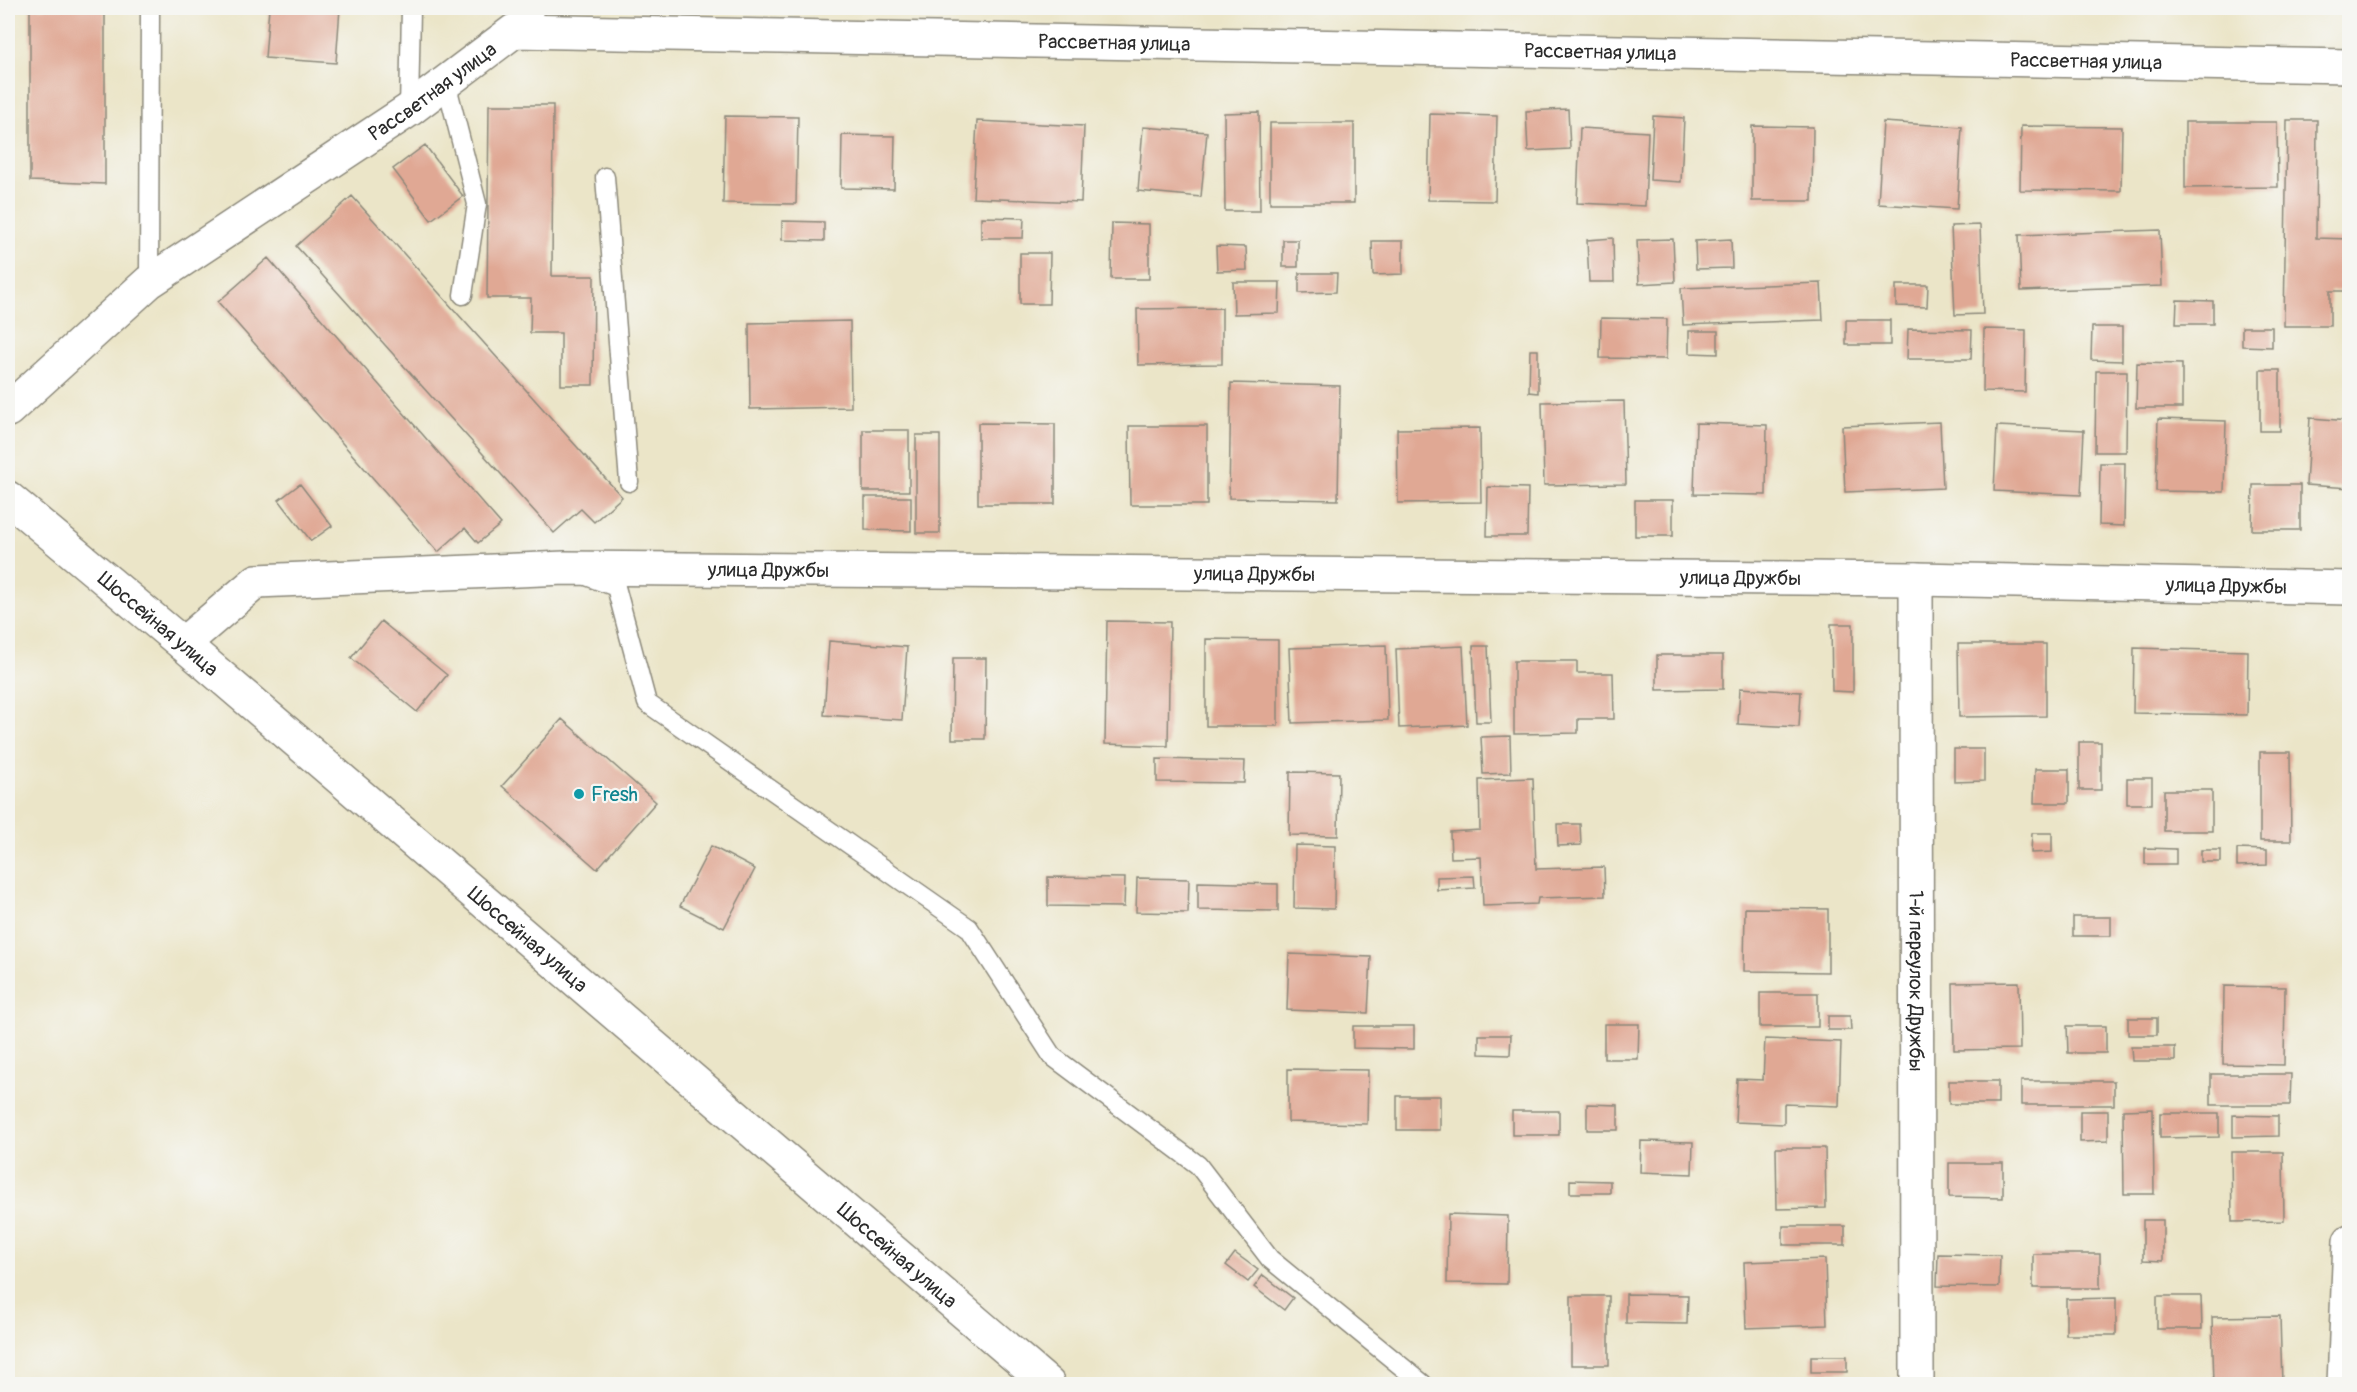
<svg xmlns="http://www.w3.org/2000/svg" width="2357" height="1392" viewBox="0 0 2357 1392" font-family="Pangolin,sans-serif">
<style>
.building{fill:#e0a894}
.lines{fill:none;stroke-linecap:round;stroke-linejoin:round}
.lane-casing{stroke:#8b887a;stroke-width:21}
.street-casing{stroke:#8b887a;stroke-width:36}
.secondary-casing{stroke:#8b887a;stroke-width:36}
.lane{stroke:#fff;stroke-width:18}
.street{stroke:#fff;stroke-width:33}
.secondary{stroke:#fff;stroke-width:33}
.culture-dot{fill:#0f9aa8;stroke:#f6f6f2;stroke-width:2}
.labels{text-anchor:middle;stroke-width:4.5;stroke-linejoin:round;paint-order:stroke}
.street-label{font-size:20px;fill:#2b2b2b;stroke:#f6f6f2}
.culture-label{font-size:20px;fill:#0d838f;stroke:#f6f6f2;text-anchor:start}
</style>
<rect width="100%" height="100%" fill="#f6f6f2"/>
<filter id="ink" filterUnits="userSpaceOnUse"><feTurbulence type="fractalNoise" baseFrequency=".0167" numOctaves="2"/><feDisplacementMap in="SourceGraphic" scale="12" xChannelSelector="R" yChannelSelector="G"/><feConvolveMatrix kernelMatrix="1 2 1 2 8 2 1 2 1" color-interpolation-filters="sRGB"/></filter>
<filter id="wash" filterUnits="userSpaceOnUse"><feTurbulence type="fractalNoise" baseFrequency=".008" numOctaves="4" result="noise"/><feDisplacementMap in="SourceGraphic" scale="24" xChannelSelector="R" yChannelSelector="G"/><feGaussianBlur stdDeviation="1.35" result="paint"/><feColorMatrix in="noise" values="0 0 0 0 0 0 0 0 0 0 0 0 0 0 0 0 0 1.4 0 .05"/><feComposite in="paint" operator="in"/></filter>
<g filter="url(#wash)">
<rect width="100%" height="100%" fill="#ebe5c8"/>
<g id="blocks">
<path class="building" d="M 30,8 L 105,8 L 105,184 L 30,181 Z
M 269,8 L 340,8 L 336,63 L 265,58 Z
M 489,105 L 553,105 L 552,276 L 594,276 L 593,385 L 561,385 L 561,333 L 530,333 L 531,298 L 487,298 Z
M 1568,109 L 1570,149 L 1528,151 L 1526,111 Z
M 1259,112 L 1260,211 L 1225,211 L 1224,113 Z
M 1430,114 L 1497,116 L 1495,201 L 1428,200 Z
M 725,116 L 798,117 L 796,204 L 723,203 Z
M 1653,116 L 1684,118 L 1681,182 L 1650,180 Z
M 2287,120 L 2317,120 L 2316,238 L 2350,239 L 2350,291 L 2330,291 L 2330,326 L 2284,326 Z
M 977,121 L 1084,126 L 1081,202 L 973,198 Z
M 1883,122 L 1962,127 L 1957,209 L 1878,204 Z
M 2185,122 L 2277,122 L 2278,187 L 2185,188 Z
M 1270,123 L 1354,123 L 1354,203 L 1270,203 Z
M 1752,126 L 1813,127 L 1812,201 L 1752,201 Z
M 2021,126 L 2122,127 L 2121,191 L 2020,190 Z
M 1143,127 L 1207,132 L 1201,197 L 1138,191 Z
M 1580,128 L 1648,132 L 1645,206 L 1577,203 Z
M 842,135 L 895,136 L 894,189 L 841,188 Z
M 425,145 L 463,196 L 431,220 L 393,169 Z
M 352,196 L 622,497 L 594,522 L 581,509 L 554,533 L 296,246 Z
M 981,217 L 1024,218 L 1023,238 L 981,238 Z
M 782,221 L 824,222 L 824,241 L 782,240 Z
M 1112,223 L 1149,224 L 1149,279 L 1111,279 Z
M 1980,225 L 1983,314 L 1955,315 L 1951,226 Z
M 2160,230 L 2162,286 L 2021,291 L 2019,235 Z
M 1613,238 L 1614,282 L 1589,282 L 1587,240 Z
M 1673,239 L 1675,282 L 1639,284 L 1637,240 Z
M 1731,239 L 1732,268 L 1696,269 L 1695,241 Z
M 1283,240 L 1298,240 L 1298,267 L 1283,267 Z
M 1372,241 L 1403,241 L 1403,274 L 1373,275 Z
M 1216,246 L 1246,247 L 1247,270 L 1217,271 Z
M 1020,253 L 1050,253 L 1049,304 L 1020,304 Z
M 268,258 L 501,524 L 478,543 L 465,528 L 438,552 L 218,302 Z
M 1299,273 L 1337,273 L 1336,292 L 1299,293 Z
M 1233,282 L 1280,282 L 1279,313 L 1234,314 Z
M 1821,283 L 1823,320 L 1683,325 L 1681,288 Z
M 1896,285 L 1928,285 L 1927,307 L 1896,306 Z
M 2177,300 L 2213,301 L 2213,324 L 2176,324 Z
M 1222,308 L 1222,364 L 1138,365 L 1137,309 Z
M 1601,318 L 1667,319 L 1666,359 L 1600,358 Z
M 1846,320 L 1890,320 L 1890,345 L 1846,345 Z
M 850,321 L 851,407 L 750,409 L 749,323 Z
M 2092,327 L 2122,327 L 2122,361 L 2091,360 Z
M 2242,327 L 2272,327 L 2272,347 L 2242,346 Z
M 1908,329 L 1972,330 L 1971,359 L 1907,359 Z
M 1984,329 L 2026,330 L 2025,392 L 1983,391 Z
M 1689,331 L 1718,331 L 1718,354 L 1689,353 Z
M 1530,350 L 1538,350 L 1538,393 L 1529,392 Z
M 2137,363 L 2182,364 L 2182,408 L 2136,408 Z
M 2260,370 L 2280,370 L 2280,431 L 2260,431 Z
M 2096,371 L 2127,371 L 2126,452 L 2095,452 Z
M 1231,383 L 1340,386 L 1338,500 L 1229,498 Z
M 1624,401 L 1626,484 L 1544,485 L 1542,402 Z
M 2310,418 L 2350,421 L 2350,488 L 2306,485 Z
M 2158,419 L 2226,421 L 2224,492 L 2156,491 Z
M 1940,422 L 1943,488 L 1845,492 L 1842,426 Z
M 978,423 L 1055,424 L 1055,504 L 978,504 Z
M 1696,423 L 1767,425 L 1766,495 L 1694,494 Z
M 1129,426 L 1207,426 L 1207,505 L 1130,505 Z
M 1997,426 L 2084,430 L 2081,495 L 1994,491 Z
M 1480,428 L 1481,502 L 1398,503 L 1397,429 Z
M 863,430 L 909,430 L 909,491 L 863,491 Z
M 916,435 L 940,435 L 940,533 L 916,533 Z
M 2100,463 L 2125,463 L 2124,526 L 2099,525 Z
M 300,484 L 332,526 L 311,541 L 279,500 Z
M 2253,485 L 2300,485 L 2300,530 L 2252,530 Z
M 1488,487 L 1528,488 L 1527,536 L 1487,536 Z
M 865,497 L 911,497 L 911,531 L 865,530 Z
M 1635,500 L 1673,500 L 1673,536 L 1635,536 Z
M 381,621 L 447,675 L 417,712 L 351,658 Z
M 1107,621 L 1170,622 L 1168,746 L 1105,744 Z
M 1831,624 L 1853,624 L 1853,692 L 1832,691 Z
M 1206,639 L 1278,640 L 1278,726 L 1206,726 Z
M 829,641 L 907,647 L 902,720 L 824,715 Z
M 1958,644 L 2046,644 L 2046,716 L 1959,717 Z
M 1386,645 L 1388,720 L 1292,723 L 1289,648 Z
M 1463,646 L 1467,725 L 1399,728 L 1396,649 Z
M 1473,646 L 1488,646 L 1491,722 L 1476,722 Z
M 2134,648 L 2248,651 L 2247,715 L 2133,713 Z
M 1657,655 L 1723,655 L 1723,689 L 1657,690 Z
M 953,658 L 986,658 L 985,739 L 952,739 Z
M 1514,661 L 1577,661 L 1577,673 L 1613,673 L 1614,719 L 1578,719 L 1578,733 L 1514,734 Z
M 1740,688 L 1801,692 L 1799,727 L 1738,724 Z
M 562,719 L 656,802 L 597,869 L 502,786 Z
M 1510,736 L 1511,773 L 1483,774 L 1481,737 Z
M 2079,742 L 2101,742 L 2101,790 L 2079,790 Z
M 1954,749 L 1984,749 L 1984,781 L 1954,782 Z
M 2260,752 L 2290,752 L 2291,841 L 2260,841 Z
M 1157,759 L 1245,761 L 1244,783 L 1157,782 Z
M 2035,769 L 2069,769 L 2069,803 L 2034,803 Z
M 1290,772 L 1339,773 L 1338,836 L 1289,835 Z
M 1533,778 L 1536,869 L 1604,867 L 1605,896 L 1538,898 L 1537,904 L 1483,906 L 1481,857 L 1451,858 L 1450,832 L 1480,830 L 1479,780 Z
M 2127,778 L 2152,778 L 2152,804 L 2127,804 Z
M 2164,790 L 2212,790 L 2212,831 L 2164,831 Z
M 1557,824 L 1580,824 L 1581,845 L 1558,846 Z
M 2032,833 L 2052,833 L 2052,852 L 2031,853 Z
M 1295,845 L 1335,846 L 1334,909 L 1294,908 Z
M 711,846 L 755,869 L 724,928 L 680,906 Z
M 2145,848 L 2176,849 L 2176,864 L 2145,864 Z
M 2237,849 L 2267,850 L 2267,865 L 2237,866 Z
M 2201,850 L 2221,850 L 2221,862 L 2201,862 Z
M 1474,876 L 1475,888 L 1437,890 L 1437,877 Z
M 1048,877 L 1125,878 L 1124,907 L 1048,906 Z
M 1137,878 L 1189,879 L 1188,913 L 1136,912 Z
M 1198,882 L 1278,884 L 1278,911 L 1198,910 Z
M 1745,908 L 1828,909 L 1828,972 L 1744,971 Z
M 2073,917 L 2111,917 L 2111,936 L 2073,936 Z
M 1289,954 L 1371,957 L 1368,1013 L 1287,1010 Z
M 2019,982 L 2020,1049 L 1954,1050 L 1953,983 Z
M 2224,986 L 2285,987 L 2284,1065 L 2223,1064 Z
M 1760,993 L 1818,993 L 1818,1027 L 1760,1027 Z
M 1828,1016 L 1850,1016 L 1851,1030 L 1828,1030 Z
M 2128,1018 L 2157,1018 L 2157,1035 L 2128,1035 Z
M 1604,1024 L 1639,1024 L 1638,1059 L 1604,1059 Z
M 1353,1026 L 1414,1026 L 1414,1049 L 1353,1048 Z
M 2067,1026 L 2106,1026 L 2106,1053 L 2068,1053 Z
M 1479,1035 L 1511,1035 L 1510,1055 L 1479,1054 Z
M 1765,1039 L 1841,1042 L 1839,1106 L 1784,1104 L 1784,1124 L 1735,1122 L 1737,1079 L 1763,1080 Z
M 2131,1047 L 2175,1047 L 2175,1061 L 2132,1061 Z
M 1288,1069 L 1368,1070 L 1367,1124 L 1288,1122 Z
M 2211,1074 L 2291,1074 L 2290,1105 L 2211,1105 Z
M 1949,1081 L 1998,1081 L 1998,1104 L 1949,1104 Z
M 2021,1081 L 2114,1081 L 2114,1105 L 2021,1105 Z
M 1397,1096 L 1440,1096 L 1440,1130 L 1397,1130 Z
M 1587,1104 L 1618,1105 L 1618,1130 L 1587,1130 Z
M 2153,1109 L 2154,1194 L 2124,1194 L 2123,1110 Z
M 1512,1111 L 1559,1111 L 1559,1135 L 1512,1135 Z
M 2080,1111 L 2108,1111 L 2108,1141 L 2080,1142 Z
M 2160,1113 L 2219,1113 L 2219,1137 L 2160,1138 Z
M 2233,1115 L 2278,1116 L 2278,1136 L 2233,1137 Z
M 1641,1141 L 1693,1142 L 1692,1174 L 1640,1172 Z
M 1776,1148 L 1825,1148 L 1826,1208 L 1777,1209 Z
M 2231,1152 L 2283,1152 L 2284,1221 L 2232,1222 Z
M 1949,1163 L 2003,1163 L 2003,1198 L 1949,1197 Z
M 1570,1180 L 1610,1181 L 1610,1193 L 1570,1193 Z
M 1448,1214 L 1508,1216 L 1507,1284 L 1447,1283 Z
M 2143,1220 L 2163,1220 L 2163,1261 L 2143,1260 Z
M 1783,1226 L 1845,1226 L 1845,1245 L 1783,1245 Z
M 1235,1253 L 1258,1270 L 1248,1282 L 1226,1265 Z
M 1938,1254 L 2000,1255 L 1999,1287 L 1937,1286 Z
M 2033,1254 L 2100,1254 L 2100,1288 L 2033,1288 Z
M 1825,1259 L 1827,1325 L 1746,1328 L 1744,1262 Z
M 1263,1275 L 1293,1298 L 1284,1310 L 1254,1287 Z
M 1626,1294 L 1688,1295 L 1687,1324 L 1626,1323 Z
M 1571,1296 L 1609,1296 L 1609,1365 L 1571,1365 Z
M 2157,1296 L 2201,1296 L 2202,1329 L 2157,1329 Z
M 2116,1298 L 2116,1335 L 2066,1335 L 2066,1299 Z
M 2280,1316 L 2282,1384 L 2214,1384 L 2212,1317 Z
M 1811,1356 L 1847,1356 L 1847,1372 L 1811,1372 Z"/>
</g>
</g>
<g filter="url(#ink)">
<use href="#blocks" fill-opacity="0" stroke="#8b887a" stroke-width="1.5"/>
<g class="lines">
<g class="lane-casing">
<path id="lane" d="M 514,31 L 536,8
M 446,82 L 477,204 L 463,295
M 409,110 L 411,8
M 605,177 L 629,482
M 149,282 L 150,8
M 589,577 L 616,587 L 647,703 L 969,928 L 1052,1056 L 1198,1165 L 1270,1259 L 1423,1384"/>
</g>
<g class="street-casing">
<g id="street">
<path id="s1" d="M 8,410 L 149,282 L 409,110 L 514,31 L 2350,66"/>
<path id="s2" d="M 1916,579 L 1917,1384"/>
<path id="s3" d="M 183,644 L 257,581 L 565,568 L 1916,579 L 2350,588"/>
<path d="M 2344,1384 L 2350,1241"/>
</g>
</g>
<g class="secondary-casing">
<g id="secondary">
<path id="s4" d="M 8,498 L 183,644 L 1048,1384"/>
</g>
</g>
<use href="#lane" class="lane"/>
<use href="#street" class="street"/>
<use href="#secondary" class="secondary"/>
</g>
</g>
<circle class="culture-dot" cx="579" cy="794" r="6"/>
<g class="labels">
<g class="street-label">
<text dy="7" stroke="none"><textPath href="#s1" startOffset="1234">Рассветная улица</textPath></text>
<text dy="7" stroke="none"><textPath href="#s1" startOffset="1720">Рассветная улица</textPath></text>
<text dy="7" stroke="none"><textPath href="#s1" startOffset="2206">Рассветная улица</textPath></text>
<text dy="7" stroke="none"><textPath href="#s1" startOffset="532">Рассветная улица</textPath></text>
<text dy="7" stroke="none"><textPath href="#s3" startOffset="609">улица Дружбы</textPath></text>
<text dy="7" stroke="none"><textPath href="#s3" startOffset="1095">улица Дружбы</textPath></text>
<text dy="7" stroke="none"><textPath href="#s3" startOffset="1581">улица Дружбы</textPath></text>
<text dy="7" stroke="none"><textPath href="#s3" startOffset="2067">улица Дружбы</textPath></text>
<text dy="7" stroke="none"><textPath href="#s4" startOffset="196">Шоссейная улица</textPath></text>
<text dy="7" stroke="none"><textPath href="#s4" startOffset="682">Шоссейная улица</textPath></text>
<text dy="7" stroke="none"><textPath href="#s2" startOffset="402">1-й переулок Дружбы</textPath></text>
<text dy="7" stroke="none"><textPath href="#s4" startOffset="1168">Шоссейная улица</textPath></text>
</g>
<g class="culture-label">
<text x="591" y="801">Fresh</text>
</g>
</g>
<rect width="2357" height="1392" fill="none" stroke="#f6f6f2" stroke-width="30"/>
</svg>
